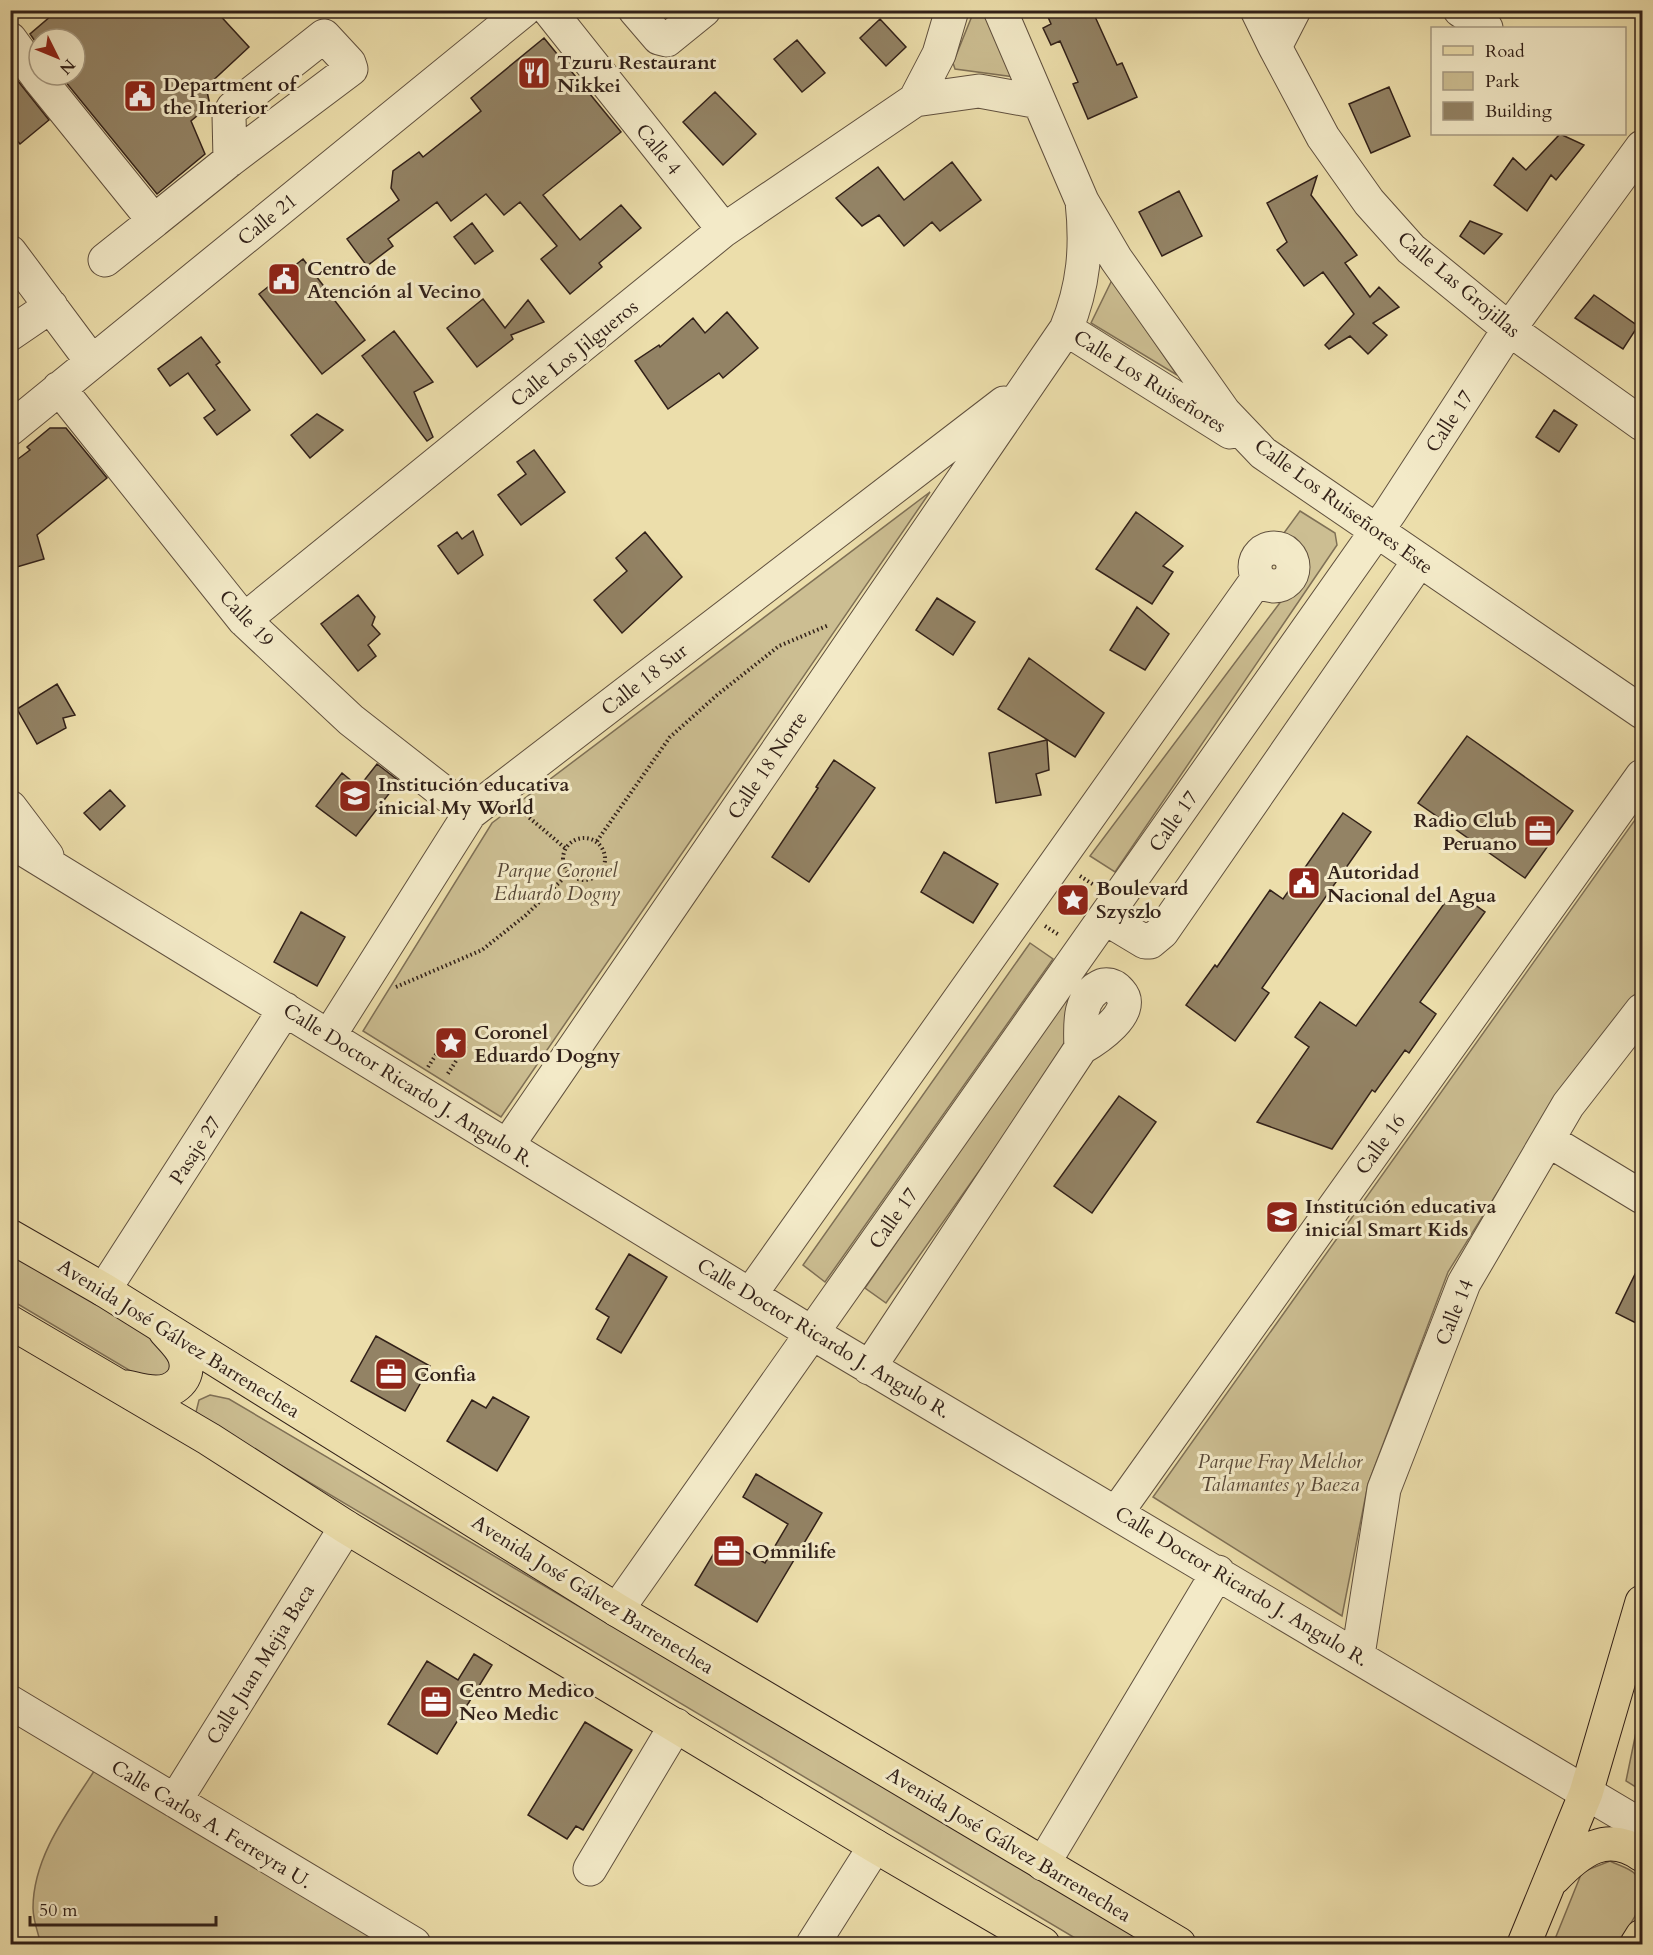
<svg xmlns="http://www.w3.org/2000/svg" width="1653" height="1955" viewBox="0 0 1653 1955" font-family="Cardo,serif">
<style>
.green{fill:#ccbe92;stroke:#7f7056;stroke-width:1.5}
.building{fill:#938365;stroke:#322119;stroke-width:1.5}
.lines{fill:none;stroke-linecap:round;stroke-linejoin:round}
.minor-casing{stroke:#60503e;stroke-width:35}
.major-casing{stroke:#322119;stroke-width:35}
.path{stroke:#322119;stroke-width:4;stroke-dasharray:1.5 3;stroke-linecap:butt}
.minor{stroke:#f3eac8;stroke-width:33}
.major{stroke:#ecdeab;stroke-width:33}
.labels{text-anchor:middle;stroke-width:6;stroke-linejoin:round;paint-order:stroke}
.poi-label{font-size:20px;font-weight:bold;fill:#322119;stroke:#f3eac8;text-anchor:start}
.street-label{font-size:20px;fill:#322119;stroke:#f3eac8}
.park-label{font-size:20px;font-style:italic;fill:#584837;stroke:#f3eac8}
</style>
<rect width="100%" height="100%" fill="#ecdeab"/>
<filter id="stains"><feTurbulence type="fractalNoise" baseFrequency=".00333" numOctaves="4"/><feColorMatrix values="0 0 0 0 .2 0 0 0 0 .09 0 0 0 0 .02 0 0 0 .5 -.17"/></filter>
<radialGradient id="worn" r=".72"><stop offset=".6" stop-color="#630" stop-opacity="0"/><stop offset="1" stop-color="#630" stop-opacity=".3"/></radialGradient>
<path class="green" d="M 974,11 L 989,11 L 1015,77 L 955,69 L 953,63 Z
M 1112,280 L 1177,375 L 1091,323 Z
M 930,492 L 501,1117 L 363,1031 L 492,823 Z
M 1300,511 L 1335,533 L 1337,545 L 1115,872 L 1090,856 L 1306,568 L 1303,551 L 1281,537 Z
M 1642,810 L 1642,986 L 1557,1096 L 1448,1272 L 1368,1484 L 1342,1616 L 1153,1497 Z
M 1030,943 L 1053,959 L 825,1282 L 803,1265 Z
M 1084,971 L 1089,976 L 1058,1059 L 886,1303 L 865,1288 Z
M 11,1251 L 155,1333 L 173,1365 L 167,1377 L 144,1379 L 11,1300 Z
M 210,1395 L 229,1399 L 1149,1944 L 1085,1944 L 208,1422 L 196,1412 L 199,1400 Z
M 1642,1703 L 1642,1791 L 1626,1781 Z
M 98,1765 L 393,1944 L 41,1944 C 38,1933 33,1920 33,1908 C 33,1855 71,1808 98,1765 Z
M 1610,1861 C 1617,1865 1630,1868 1635,1874 C 1653,1897 1630,1926 1616,1944 L 1553,1944 L 1582,1872 Z"/>
<path class="building" d="M 58,10 L 215,10 L 249,47 L 206,87 L 210,105 L 191,121 L 205,154 L 157,194 L 60,75 L 75,75 L 75,39 L 39,39 L 39,47 L 30,34 Z
M 1045,10 L 1092,10 L 1117,65 L 1122,63 L 1137,97 L 1088,119 L 1073,84 L 1078,82 L 1060,41 L 1051,45 L 1043,28 L 1051,24 Z
M 880,19 L 906,47 L 886,66 L 860,38 Z
M 544,38 L 621,132 L 543,195 L 580,240 L 621,205 L 641,228 L 599,263 L 602,267 L 570,294 L 541,259 L 557,246 L 520,202 L 504,215 L 486,194 L 451,221 L 437,202 L 388,239 L 393,246 L 367,266 L 347,239 L 399,200 L 391,188 L 393,171 L 419,152 L 423,157 L 481,111 L 471,98 Z
M 797,40 L 825,73 L 802,92 L 774,59 Z
M 10,71 L 49,120 L 20,144 L 10,132 Z
M 1389,87 L 1410,136 L 1371,153 L 1349,104 Z
M 715,92 L 756,134 L 723,165 L 683,122 Z
M 1560,134 L 1584,145 L 1556,180 L 1551,175 L 1527,211 L 1494,185 L 1513,158 L 1526,170 Z
M 952,162 L 981,200 L 940,231 L 932,222 L 904,246 L 879,215 L 862,226 L 836,198 L 878,167 L 904,200 Z
M 1317,176 L 1311,195 L 1357,255 L 1345,263 L 1370,297 L 1379,287 L 1399,307 L 1373,323 L 1387,335 L 1368,354 L 1350,336 L 1329,349 L 1325,345 L 1354,314 L 1323,272 L 1304,286 L 1277,250 L 1287,242 L 1267,203 Z
M 1179,191 L 1202,236 L 1162,256 L 1139,212 Z
M 1470,221 L 1502,234 L 1484,254 L 1460,236 Z
M 472,223 L 493,251 L 475,264 L 454,237 Z
M 303,259 L 365,340 L 322,374 L 259,294 Z
M 1594,295 L 1638,326 L 1623,349 L 1575,318 Z
M 483,299 L 505,328 L 528,300 L 544,322 L 511,335 L 513,339 L 477,367 L 447,328 Z
M 727,312 L 758,348 L 723,378 L 719,373 L 668,409 L 635,361 L 659,345 L 660,347 L 693,318 L 705,333 Z
M 394,331 L 433,382 L 414,392 L 433,437 L 427,441 L 362,356 Z
M 201,337 L 220,362 L 216,365 L 250,410 L 217,435 L 204,418 L 215,410 L 188,373 L 170,386 L 158,369 Z
M 1554,410 L 1577,425 L 1559,452 L 1536,437 Z
M 317,414 L 343,430 L 310,458 L 291,435 Z
M 50,428 L 66,428 L 107,478 L 37,535 L 44,559 L 10,569 L 10,465 L 30,450 L 27,447 Z
M 534,450 L 565,492 L 521,525 L 498,495 L 526,474 L 517,462 Z
M 1136,512 L 1183,546 L 1163,566 L 1173,572 L 1152,604 L 1096,569 Z
M 473,531 L 483,555 L 458,574 L 438,546 L 457,532 L 462,539 Z
M 645,532 L 682,577 L 622,633 L 594,600 L 627,571 L 616,558 Z
M 358,595 L 375,617 L 372,625 L 380,634 L 368,645 L 376,656 L 358,671 L 321,624 Z
M 937,598 L 975,622 L 953,655 L 916,630 Z
M 1137,607 L 1169,634 L 1145,670 L 1110,650 Z
M 1029,658 L 1104,713 L 1075,757 L 998,709 Z
M 57,684 L 75,715 L 63,718 L 66,728 L 37,744 L 17,709 Z
M 1467,736 L 1573,811 L 1525,878 L 1418,803 Z
M 1047,740 L 1049,770 L 1036,774 L 1041,795 L 996,803 L 989,753 Z
M 834,760 L 875,788 L 809,882 L 772,857 L 818,788 L 816,787 Z
M 377,764 L 399,781 L 356,836 L 316,806 L 342,773 L 359,787 Z
M 110,790 L 125,806 L 100,830 L 84,813 Z
M 1343,813 L 1371,832 L 1262,988 L 1269,993 L 1235,1041 L 1186,1005 L 1215,965 L 1217,967 L 1270,890 L 1283,899 Z
M 944,852 L 998,884 L 973,923 L 921,892 Z
M 1454,890 L 1485,912 L 1420,1002 L 1436,1014 L 1409,1053 L 1405,1050 L 1375,1092 L 1372,1090 L 1332,1149 L 1257,1122 L 1309,1047 L 1295,1037 L 1320,1002 L 1356,1026 Z
M 301,912 L 345,937 L 317,986 L 274,962 Z
M 1119,1096 L 1156,1122 L 1092,1213 L 1054,1186 Z
M 629,1254 L 667,1277 L 621,1353 L 597,1339 L 609,1317 L 596,1309 Z
M 1642,1260 L 1642,1326 L 1616,1313 Z
M 376,1336 L 430,1366 L 405,1411 L 351,1381 Z
M 493,1397 L 529,1417 L 497,1471 L 447,1441 L 472,1400 L 486,1408 Z
M 756,1474 L 822,1513 L 757,1622 L 695,1585 L 723,1538 L 765,1563 L 788,1524 L 743,1497 Z
M 474,1654 L 492,1665 L 437,1754 L 388,1724 L 427,1661 L 458,1680 Z
M 585,1722 L 632,1750 L 583,1830 L 576,1826 L 567,1839 L 528,1815 Z"/>
<g class="lines">
<g class="minor-casing">
<path id="minor" d="M 549,10 L 724,230
M 635,10 L 659,38 L 667,40 L 704,10
M 1000,10 L 1082,201 L 1116,259 L 1224,412 L 1263,453 L 1642,712
M 1257,10 L 1275,47
M 1294,10 L 1275,47 L 1323,137 L 1369,202 L 1411,249 L 1509,329 L 1642,424
M 1460,10 L 1486,28
M 10,39 L 40,80 L 154,221 L 230,160 L 351,69 L 349,63 L 324,36 L 233,108 L 229,115 L 230,160
M 915,100 L 939,54 L 952,10
M 10,252 L 92,362
M 105,260 L 154,221
M 1066,329 L 1230,432
M 10,334 L 51,306
M 59,388 L 244,620 L 351,720 L 470,813
M 10,429 L 524,10
M1255 567a19 19 0 1 1 38 0a19 19 0 1 1-38 0Z
M 244,620 L 724,230 L 915,100 L 979,91 L 1039,102
M 10,807 L 47,856
M 10,841 L 812,1333 L 1642,1826
M 1105,918 L 1145,942 L 1150,942 L 1162,932 L 1419,561
M 329,1036 L 470,813 L 1004,403
M 1548,1140 L 1642,1197
M 507,1146 L 1066,329 C 1084,286 1087,247 1082,201
M 104,1290 L 285,1009
M 750,1295 L 1258,578
M 869,1368 L 1081,1048 C 1095,1040 1138,1012 1120,992 C 1115,986 1110,984 1103,985 C 1078,995 1080,1025 1081,1048
M 1117,1512 L 1642,776
M 617,1610 L 1390,512 L 1509,329 L 1642,147
M 1358,1655 L 1384,1489 L 1464,1283 L 1568,1105 L 1642,1010
M 10,1702 L 414,1944
M 175,1801 L 346,1527
M 1043,1864 L 1218,1572
M 590,1869 L 676,1725
M 813,1944 L 875,1846"/>
</g>
<g class="major-casing">
<path id="major" d="M 10,1236 L 104,1290 L 617,1610 L 1179,1944
M 10,1322 L 209,1439 L 346,1527 L 875,1846 L 1043,1944
M 127,1387 C 136,1389 146,1392 156,1392 C 174,1392 191,1379 185,1358 C 182,1348 172,1339 165,1331
M 1554,1878 C 1580,1851 1607,1830 1642,1855
M 1524,1944 L 1586,1793 L 1642,1602
M 1637,1944 L 1642,1936"/>
</g>
<path class="path" d="M 519,809 L 565,848
M563 859a21 21 0 1 1 42 0a21 21 0 1 1-42 0Z
M 597,841 L 670,737 L 717,695 L 779,646 L 829,625
M 1080,876 L 1094,885
M 1045,926 L 1059,935
M 396,987 L 482,950 L 526,915 L 568,874
M 428,1067 L 450,1033 L 467,1044 L 447,1075
M 106,1944 L 109,1942"/>
<use href="#minor" class="minor"/>
<use href="#major" class="major"/>
</g>
<defs>
<g id="restaurant-square" transform="scale(1.725)"><rect x="-9" y="-9" width="18" height="18" rx="4" fill="#8f2418" stroke="#f3eac8"/><path d="M-5-6h1v4h1v-4h1v4h1v-4h1v5L-1.5 .5V6h-2V.5L-5-1ZM5-6V6H3V1.5H1.5Q1.5-4 5-6Z" fill="#fff"/></g>
<g id="civic-square" transform="scale(1.725)"><rect x="-9" y="-9" width="18" height="18" rx="4" fill="#8f2418" stroke="#f3eac8"/><path d="M-.6-6.5H3V-4.5H.6V-3L4-1V1h2V6H-6V1h2V-1L-.6-3ZM-1.2 2.5V6h2.4V2.5Z" fill="#fff"/></g>
<g id="school-square" transform="scale(1.725)"><rect x="-9" y="-9" width="18" height="18" rx="4" fill="#8f2418" stroke="#f3eac8"/><path d="M0-5L7-2L0 1L-7-2ZM-4 1L0 2.5L4 1V4Q0 6-4 4Z" fill="#fff"/></g>
<g id="office-square" transform="scale(1.725)"><rect x="-9" y="-9" width="18" height="18" rx="4" fill="#8f2418" stroke="#f3eac8"/><path d="M-6-3h4V-5.5h4V-3h4V5H-6ZM-1-4.5V-3h2v-1.5ZM-6 0V1H6V0Z" fill="#fff"/></g>
<g id="sight-square" transform="scale(1.725)"><rect x="-9" y="-9" width="18" height="18" rx="4" fill="#8f2418" stroke="#f3eac8"/><path d="M0-6L1.8-2.2L6-1.7L2.9 1.2L3.7 5.4L0 3.3L-3.7 5.4L-2.9 1.2L-6-1.7L-1.8-2.2Z" fill="#fff"/></g>
</defs>
<g fill-rule="evenodd">
<use href="#restaurant-square" x="534" y="73"/>
<use href="#civic-square" x="140" y="96"/>
<use href="#civic-square" x="284" y="279"/>
<use href="#school-square" x="355" y="796"/>
<use href="#office-square" x="1540" y="831"/>
<use href="#civic-square" x="1304" y="883"/>
<use href="#sight-square" x="1073" y="900"/>
<use href="#sight-square" x="451" y="1043"/>
<use href="#school-square" x="1282" y="1217"/>
<use href="#office-square" x="391" y="1374"/>
<use href="#office-square" x="729" y="1551"/>
<use href="#office-square" x="436" y="1702"/>
</g>
<g class="labels">
<g class="poi-label">
<text x="557" y="69">Tzuru Restaurant<tspan x="557" dy="23">Nikkei</tspan></text>
<text x="163" y="91">Department of<tspan x="163" dy="23">the Interior</tspan></text>
<text x="307" y="275">Centro de<tspan x="307" dy="23">Atención al Vecino</tspan></text>
<text x="378" y="791">Institución educativa<tspan x="378" dy="23">inicial My World</tspan></text>
<text x="1517" y="827" text-anchor="end">Radio Club<tspan x="1517" dy="23">Peruano</tspan></text>
<text x="1327" y="879">Autoridad<tspan x="1327" dy="23">Nacional del Agua</tspan></text>
<text x="1096" y="895">Boulevard<tspan x="1096" dy="23">Szyszlo</tspan></text>
<text x="474" y="1039">Coronel<tspan x="474" dy="23">Eduardo Dogny</tspan></text>
<text x="1305" y="1213">Institución educativa<tspan x="1305" dy="23">inicial Smart Kids</tspan></text>
<text x="414" y="1381">Confia</text>
<text x="752" y="1558">Omnilife</text>
<text x="459" y="1697">Centro Medico<tspan x="459" dy="23">Neo Medic</tspan></text>
</g>
<g class="street-label">
<text transform="translate(659 149) rotate(51)" y="7">Calle 4</text>
<text transform="translate(267 219) rotate(-39)" y="7">Calle 21</text>
<text transform="translate(1459 284) rotate(40)" y="7">Calle Las Grojillas</text>
<text transform="translate(574 353) rotate(-39)" y="7">Calle Los Jilgueros</text>
<text transform="translate(1150 381) rotate(32)" y="7">Calle Los Ruiseñores</text>
<text transform="translate(1449 421) rotate(-57)" y="7">Calle 17</text>
<text transform="translate(1344 506) rotate(36)" y="7">Calle Los Ruiseñores Este</text>
<text transform="translate(247 618) rotate(47)" y="7">Calle 19</text>
<text transform="translate(644 679) rotate(-38)" y="7">Calle 18 Sur</text>
<text transform="translate(767 765) rotate(-56)" y="7">Calle 18 Norte</text>
<text transform="translate(1173 821) rotate(-55)" y="7">Calle 17</text>
<text transform="translate(409 1085) rotate(32)" y="7">Calle Doctor Ricardo J. Angulo R.</text>
<text transform="translate(1380 1144) rotate(-54)" y="7">Calle 16</text>
<text transform="translate(195 1150) rotate(-57)" y="7">Pasaje 27</text>
<text transform="translate(893 1218) rotate(-55)" y="7">Calle 17</text>
<text transform="translate(1454 1312) rotate(-68)" y="7">Calle 14</text>
<text transform="translate(179 1338) rotate(32)" y="7">Avenida José Gálvez Barrenechea</text>
<text transform="translate(824 1338) rotate(31)" y="7">Calle Doctor Ricardo J. Angulo R.</text>
<text transform="translate(1242 1586) rotate(31)" y="7">Calle Doctor Ricardo J. Angulo R.</text>
<text transform="translate(593 1594) rotate(32)" y="7">Avenida José Gálvez Barrenechea</text>
<text transform="translate(260 1664) rotate(-58)" y="7">Calle Juan Mejia Baca</text>
<text transform="translate(212 1824) rotate(31)" y="7">Calle Carlos A. Ferreyra U.</text>
<text transform="translate(1009 1844) rotate(31)" y="7">Avenida José Gálvez Barrenechea</text>
</g>
<g class="park-label">
<text x="557" y="877">Parque Coronel<tspan x="557" dy="23">Eduardo Dogny</tspan></text>
<text x="1280" y="1468">Parque Fray Melchor<tspan x="1280" dy="23">Talamantes y Baeza</tspan></text>
</g>
</g>
<rect width="1653" height="1955" fill="none" stroke="#ecdeab" stroke-width="36"/>
<rect x="12" y="12" width="1629" height="1931" fill="none" stroke="#322119" stroke-width="3"/>
<rect x="18" y="18" width="1617" height="1919" fill="none" stroke="#322119" stroke-width="1.5"/>
<rect x="1431" y="27" width="195" height="108" fill="#f3eac8" stroke="#a69a82" stroke-width="1.5"/>
<rect x="1443" y="46" width="30" height="9" fill="#ecdeab" stroke="#a69a82" stroke-width="1.5"/>
<text x="1485" y="57" font-size="18" fill="#322119">Road</text>
<rect x="1443" y="72" width="30" height="18" fill="#ccbe92" stroke="#a69a82" stroke-width="1.5"/>
<text x="1485" y="87" font-size="18" fill="#322119">Park</text>
<rect x="1443" y="102" width="30" height="18" fill="#938365" stroke="#a69a82" stroke-width="1.5"/>
<text x="1485" y="117" font-size="18" fill="#322119">Building</text>
<g transform="translate(57 57) rotate(133)"><circle r="28" fill="#f3eac8" stroke="#a69a82" stroke-width="1.5"/>
<path d="M0-4.5L10 22L0 15L-10 22Z" fill="#8f2418"/>
<text y="-9" font-size="16" font-weight="bold" text-anchor="middle" fill="#322119">N</text>
</g>
<path d="M30 1916v9h186v-9" fill="none" stroke="#322119" stroke-width="3"/>
<text x="39" y="1916" font-size="18" fill="#322119" stroke="#f3eac8" stroke-width="4.5" paint-order="stroke">50 m</text>
<rect width="100%" height="100%" filter="url(#stains)"/>
<rect width="100%" height="100%" fill="url(#worn)"/>
</svg>
